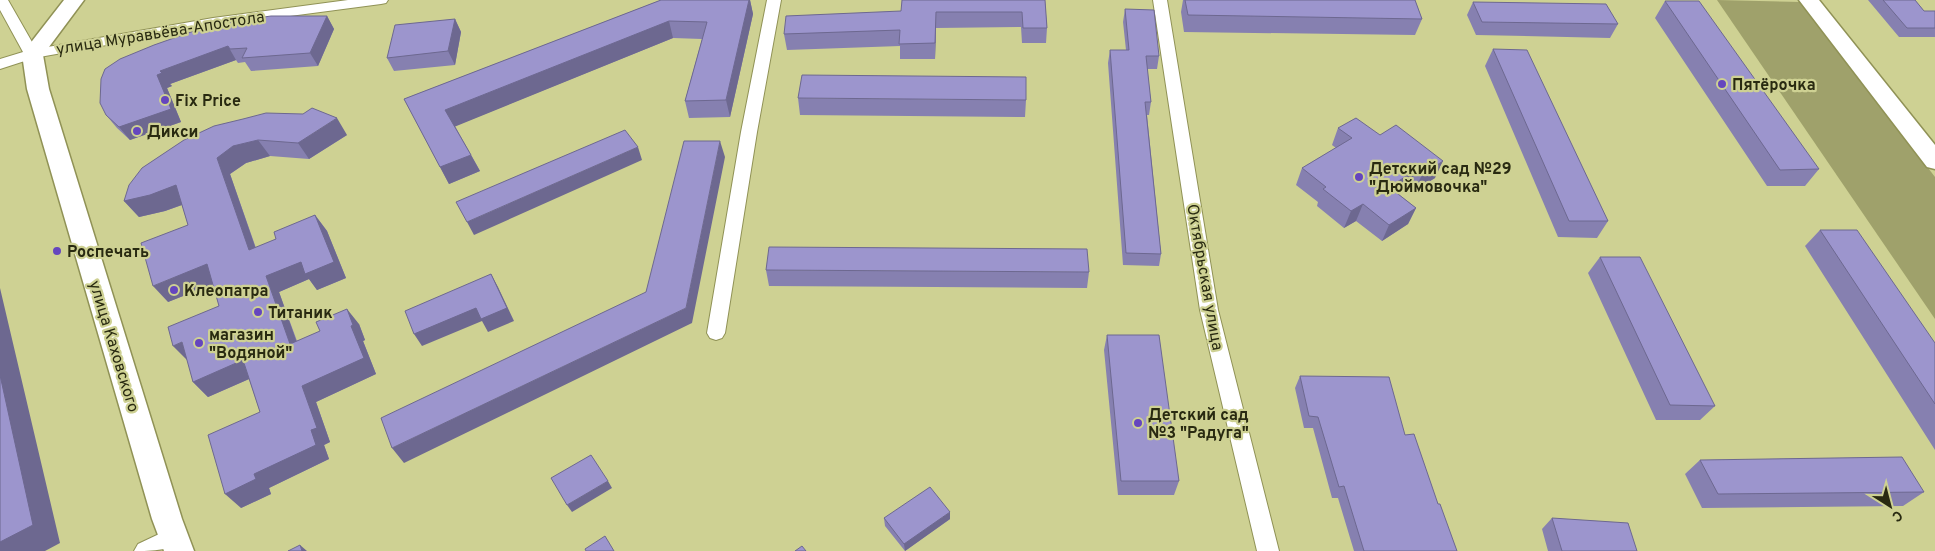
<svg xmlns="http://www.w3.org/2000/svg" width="1935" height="551" viewBox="0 0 1935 551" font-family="Overpass,sans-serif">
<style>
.green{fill:#9fa16b}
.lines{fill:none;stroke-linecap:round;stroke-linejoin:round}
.minor-casing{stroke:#909256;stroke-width:2}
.secondary-casing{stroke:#909256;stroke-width:3}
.minor{fill:#fff;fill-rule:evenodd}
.secondary{fill:#fff;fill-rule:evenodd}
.wall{fill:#8680b0}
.shaded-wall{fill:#6d6890}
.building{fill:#9c95cd;stroke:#6d6890}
.poi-dot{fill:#6546be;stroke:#ced193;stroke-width:2}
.labels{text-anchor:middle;stroke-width:4.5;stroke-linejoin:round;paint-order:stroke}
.street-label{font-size:16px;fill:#292a11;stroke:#ced193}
.poi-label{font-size:16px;font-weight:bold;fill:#292a11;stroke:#ced193;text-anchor:start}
</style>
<rect width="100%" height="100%" fill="#ced193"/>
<path class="green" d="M 1717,0 L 1801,2 L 1935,177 L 1935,319 Z"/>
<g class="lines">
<g class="minor-casing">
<path id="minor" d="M 0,0 L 8,0 L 36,49 L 213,18 L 348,0 L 388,0 L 386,3 L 381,4 L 213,26 L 34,58 L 0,69 L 0,59 L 23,52 L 0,10 Z
M 767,0 L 781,0 L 757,132 L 725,333 L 722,338 L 716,340 L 710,338 L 707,333 L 741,132 Z
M 1153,0 L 1167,0 L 1218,310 L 1279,551 L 1257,551 L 1200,310 Z
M 174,527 L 181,530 L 184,537 C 176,551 151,551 134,551 L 138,544 Z"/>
</g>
<g class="secondary-casing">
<path id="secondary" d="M 64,0 L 84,0 L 43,55 L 49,89 L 182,519 L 194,551 L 164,551 L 152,519 L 27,89 L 22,54 Z
M 1799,0 L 1819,0 L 1935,145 L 1935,169 L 1927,167 Z"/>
</g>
<use href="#minor" class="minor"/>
<use href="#secondary" class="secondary"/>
</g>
<path class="wall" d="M 661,0 L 750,0 L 753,14 L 730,117 L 689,118 L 685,101 L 702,39 L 673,38 L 455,126 L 480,171 L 449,184 L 404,99 Z
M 1045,0 L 1047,28 L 1046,43 L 1022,43 L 1021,27 L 936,28 L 935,59 L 900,59 L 900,46 L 787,50 L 784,34 L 901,11 Z
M 1183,0 L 1415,0 L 1422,19 L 1415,35 L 1184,32 L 1181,12 Z
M 1868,0 L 1915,0 L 1924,11 L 1935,11 L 1935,37 L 1899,37 Z
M 1665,1 L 1819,169 L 1805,186 L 1767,186 L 1655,18 Z
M 1473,2 L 1618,24 L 1610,38 L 1476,35 L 1467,15 Z
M 1125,9 L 1159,56 L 1157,69 L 1147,69 L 1151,102 L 1149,115 L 1147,115 L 1161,254 L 1159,266 L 1123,265 L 1108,63 L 1110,50 L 1126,50 L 1123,22 Z
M 327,16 L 334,29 L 318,66 L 251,71 L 245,62 L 238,63 L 236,60 L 170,84 L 172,86 L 167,88 L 181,122 L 130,140 L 117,128 L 106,115 L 101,79 Z
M 455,19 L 461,32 L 455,65 L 394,71 L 387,58 Z
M 1493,49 L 1608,221 L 1597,238 L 1558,237 L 1485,66 Z
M 798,98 L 1026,100 L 1025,117 L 800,115 Z
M 1338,128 L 1435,178 L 1414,191 L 1408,187 L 1397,193 L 1416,208 L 1408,224 L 1382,241 L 1356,221 L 1344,228 L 1317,206 L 1318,202 L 1296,185 L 1302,168 L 1336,148 L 1332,145 Z
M 347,135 L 309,159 L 270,156 L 246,163 L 230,174 L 256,248 L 276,239 L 315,215 L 327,231 L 346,278 L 317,290 L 309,279 L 279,292 L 297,341 L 359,324 L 365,340 L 363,341 L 376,374 L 316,402 L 330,442 L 324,445 L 329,459 L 269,488 L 271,494 L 241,508 L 260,412 L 249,379 L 208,397 L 193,382 L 219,306 L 213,284 L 168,302 L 188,225 L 182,205 L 165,211 L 139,217 L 124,201 L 184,140 Z
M 1820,230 L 1935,343 L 1935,450 L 1805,246 Z
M 1600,257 L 1715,406 L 1700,420 L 1656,420 L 1588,273 Z
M 766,270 L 1089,272 L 1087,288 L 769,286 Z
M 1107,335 L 1179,481 L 1174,495 L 1118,495 L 1104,350 Z
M 1300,376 L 1405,435 L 1438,504 L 1457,551 L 1354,551 L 1338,498 L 1332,498 L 1313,428 L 1304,428 L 1295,388 Z
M 1700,460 L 1924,492 L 1903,506 L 1702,508 L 1685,474 Z
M 884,518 L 950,519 L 905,551 L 885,526 Z
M 1552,518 L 1637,551 L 1548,551 L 1542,529 Z"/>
<path class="shaded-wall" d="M 749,0 L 750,0 L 753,14 L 730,117 L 726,100 Z
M 936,12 L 936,28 L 935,59 L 935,43 Z
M 327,16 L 334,29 L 318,66 L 310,53 Z
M 455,19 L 461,32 L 455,65 L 448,51 Z
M 669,21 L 673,38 L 454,127 L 445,110 Z
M 228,46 L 236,60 L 170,84 L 172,86 L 167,88 L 181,122 L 130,140 L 119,127 L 160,71 Z
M 337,118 L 347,135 L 309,159 L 298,143 Z
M 258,140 L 270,156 L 246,163 L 230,174 L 262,267 L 249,250 L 217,158 L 233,146 Z
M 720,141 L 725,157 L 692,323 L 404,463 L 392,448 L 686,308 Z
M 638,147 L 642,160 L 474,235 L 467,222 Z
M 471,155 L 480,171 L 449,184 L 440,167 Z
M 1443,161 L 1435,178 L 1414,191 L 1422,175 Z
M 1416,170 L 1408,187 L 1382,204 L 1389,187 Z
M 176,185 L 190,202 L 165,211 L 139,217 L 124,201 Z
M 1363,204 L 1356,221 L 1344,228 L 1351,211 Z
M 1416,208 L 1408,224 L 1382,241 L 1389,225 Z
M 315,215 L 327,231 L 346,278 L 317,290 L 309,279 L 279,292 L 303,360 L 290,344 L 266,276 Z
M 207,264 L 221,281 L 168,302 L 153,286 Z
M 491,274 L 498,287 L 514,321 L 488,332 L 482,321 L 422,346 L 414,334 Z
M 0,288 L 60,543 L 45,551 L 0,551 Z
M 347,309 L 359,324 L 365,340 L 363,341 L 376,374 L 316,402 L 330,442 L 324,445 L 329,459 L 269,488 L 271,494 L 241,508 L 225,494 L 254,474 L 311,430 L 302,386 L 351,326 Z
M 182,342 L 188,361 L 173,346 Z
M 243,360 L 258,375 L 208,397 L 193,382 Z
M 608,481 L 612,488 L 572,512 L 567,505 Z
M 950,512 L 950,519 L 905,551 L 904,544 Z
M 300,545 L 307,551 L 302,551 Z"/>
<path class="building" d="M 661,0 L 749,0 L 726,100 L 685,101 L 707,22 L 669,21 L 445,110 L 471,155 L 440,167 L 404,99 Z
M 902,0 L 1045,0 L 1047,28 L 1023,28 L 1022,12 L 936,12 L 935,43 L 899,44 L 900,30 L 784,34 L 786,16 L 901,11 Z
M 1185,0 L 1415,0 L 1422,19 L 1188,15 Z
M 1883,0 L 1915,0 L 1924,11 L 1935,11 L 1935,28 L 1907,28 Z
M 1665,1 L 1699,1 L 1819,169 L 1780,170 Z
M 1473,2 L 1606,4 L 1618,24 L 1482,22 Z
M 1125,9 L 1154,10 L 1159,56 L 1146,56 L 1151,102 L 1145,102 L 1161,254 L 1126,253 L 1110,50 L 1129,50 Z
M 271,16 L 327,16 L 310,53 L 242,58 L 247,48 L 230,49 L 228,46 L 160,71 L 162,73 L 157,75 L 171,109 L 119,127 L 106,115 L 100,103 L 101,79 L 105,69 L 120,59 L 154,45 L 194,31 L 236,21 Z
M 455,19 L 448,51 L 387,58 L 395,25 Z
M 1493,49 L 1527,50 L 1608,221 L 1569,221 Z
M 802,75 L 1026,77 L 1026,100 L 798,98 Z
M 312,108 L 337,118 L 298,143 L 258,140 L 233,146 L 217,158 L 249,250 L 276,239 L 274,232 L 315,215 L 334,262 L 305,274 L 301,262 L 266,276 L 290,344 L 320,331 L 316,322 L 347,309 L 353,325 L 351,326 L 364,358 L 302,386 L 317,428 L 311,430 L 316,445 L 254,474 L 256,479 L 225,494 L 208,435 L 260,412 L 243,360 L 193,382 L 182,342 L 173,346 L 168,327 L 219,306 L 207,264 L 153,286 L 141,243 L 188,225 L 176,185 L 150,195 L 124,201 L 129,185 L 142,168 L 184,140 L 214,126 L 243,119 L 266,113 L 303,114 Z
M 1356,118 L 1380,135 L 1396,125 L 1443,161 L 1422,175 L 1416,170 L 1389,187 L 1416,208 L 1389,225 L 1363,204 L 1351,211 L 1323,189 L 1326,187 L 1302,168 L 1352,138 L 1338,128 Z
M 625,130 L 638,147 L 467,222 L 456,202 Z
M 684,141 L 720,141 L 686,308 L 392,448 L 381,418 L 646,292 Z
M 1820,230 L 1857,230 L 1935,343 L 1935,404 Z
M 769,247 L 1087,249 L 1089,272 L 766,270 Z
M 1600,257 L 1640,257 L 1715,406 L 1670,405 Z
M 491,274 L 507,308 L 481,319 L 476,308 L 414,334 L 405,311 Z
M 1107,335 L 1159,335 L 1179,481 L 1121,481 Z
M 0,375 L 33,525 L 0,542 Z
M 1300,376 L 1389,377 L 1405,435 L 1414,434 L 1438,504 L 1440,504 L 1457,551 L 1364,551 L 1344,486 L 1339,487 L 1318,417 L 1309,416 Z
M 591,455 L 608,481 L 567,505 L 551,478 Z
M 1902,457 L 1924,492 L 1718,494 L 1700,460 Z
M 930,487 L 950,512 L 904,544 L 884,518 Z
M 1552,518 L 1628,523 L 1637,551 L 1562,551 Z
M 605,536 L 614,551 L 586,551 L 585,549 Z
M 300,545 L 302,551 L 288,551 Z
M 802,546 L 806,551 L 795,551 Z"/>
<g class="poi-dot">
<circle cx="1722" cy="84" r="5"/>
<circle cx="165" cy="100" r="5"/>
<circle cx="137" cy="131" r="5"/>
<circle cx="1359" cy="177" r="5"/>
<circle cx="57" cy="251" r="5"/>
<circle cx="174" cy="290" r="5"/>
<circle cx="258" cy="312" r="5"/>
<circle cx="199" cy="343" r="5"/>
<circle cx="1138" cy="423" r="5"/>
</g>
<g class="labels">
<g class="street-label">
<text transform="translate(160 32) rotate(-9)" y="6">улица Муравьёва-Апостола</text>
<text transform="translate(1206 277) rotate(80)" y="6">Октябрьская улица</text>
<text transform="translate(115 346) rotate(73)" y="6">улица Каховского</text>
</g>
<g class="poi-label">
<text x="1732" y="90">Пятёрочка</text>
<text x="175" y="106">Fix Price</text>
<text x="147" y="137">Дикси</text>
<text x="1369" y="174">Детский сад №29<tspan x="1369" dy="18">"Дюймовочка"</tspan></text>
<text x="67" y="257">Роспечать</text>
<text x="184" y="296">Клеопатра</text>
<text x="268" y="318">Титаник</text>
<text x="209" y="340">магазин<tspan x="209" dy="18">"Водяной"</tspan></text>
<text x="1148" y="420">Детский сад<tspan x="1148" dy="18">№3 "Радуга"</tspan></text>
</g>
</g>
<g transform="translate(1890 506) rotate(144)" stroke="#ced193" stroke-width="4" paint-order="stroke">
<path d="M0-4L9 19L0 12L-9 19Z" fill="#292a11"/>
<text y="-8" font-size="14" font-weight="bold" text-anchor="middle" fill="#292a11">С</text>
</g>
</svg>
